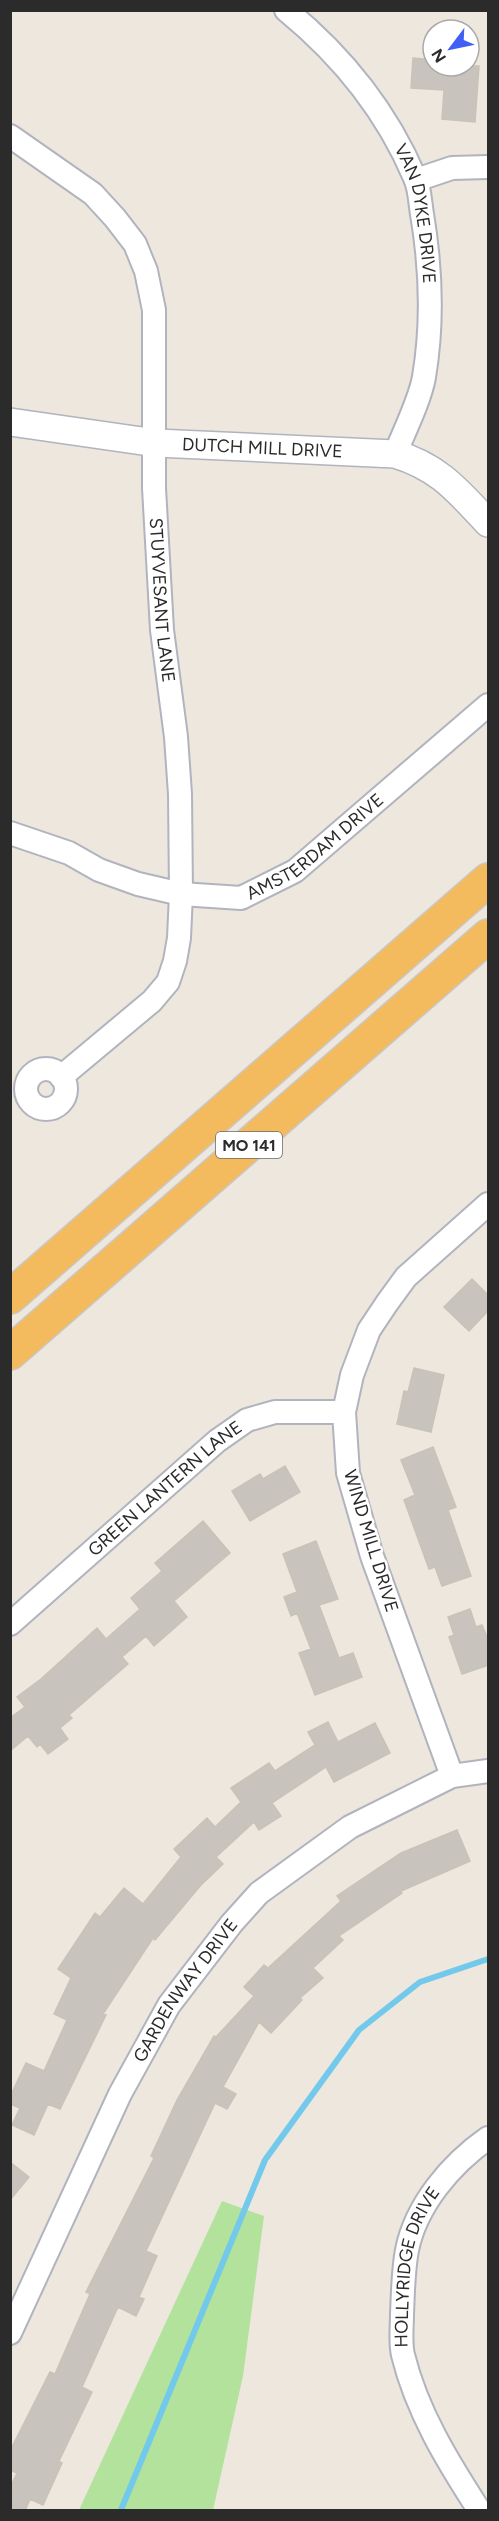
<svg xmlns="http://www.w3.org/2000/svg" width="499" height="2521" viewBox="0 0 499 2521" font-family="Figtree,sans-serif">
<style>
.green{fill:#b2e29b}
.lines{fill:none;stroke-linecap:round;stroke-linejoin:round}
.stream{stroke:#73c9ec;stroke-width:6}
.building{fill:#c8c4bd;stroke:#c8c3b7;stroke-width:1.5}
.minor-casing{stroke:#b1b4be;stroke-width:26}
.tertiary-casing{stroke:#b1b4be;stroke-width:30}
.trunk-casing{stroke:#c8c8c8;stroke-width:36}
.minor{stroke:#fff;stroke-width:22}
.tertiary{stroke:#fff;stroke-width:27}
.trunk{stroke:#f4ba5e;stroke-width:33}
.labels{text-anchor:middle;stroke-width:5;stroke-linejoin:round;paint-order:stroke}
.shield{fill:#fff;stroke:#6b6b6b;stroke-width:1.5}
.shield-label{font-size:16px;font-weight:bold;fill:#2b2b2b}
.street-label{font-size:18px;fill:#2b2b2b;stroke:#fff}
</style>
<rect width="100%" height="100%" fill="#ede7de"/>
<path class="green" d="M 222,2201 L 264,2216 L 243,2376 L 213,2510 L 79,2510 Z"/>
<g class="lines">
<path class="stream" d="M 121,2510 L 265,2160 L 359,2030 L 420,1982 L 488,1959"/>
</g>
<path class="building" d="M 413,58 L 433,60 L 433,66 L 479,66 L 475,122 L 442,119 L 444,90 L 411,88 Z
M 472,1279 L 489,1296 L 489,1310 L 469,1331 L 444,1307 Z
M 414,1368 L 444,1375 L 431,1432 L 397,1424 L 404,1391 L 408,1392 Z
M 433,1447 L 456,1507 L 448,1510 L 471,1576 L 442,1586 L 435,1567 L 429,1569 L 404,1500 L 415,1495 L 401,1460 Z
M 285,1466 L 300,1492 L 250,1521 L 232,1491 L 260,1474 L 263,1479 Z
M 203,1521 L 230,1553 L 174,1601 L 187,1617 L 154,1646 L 146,1636 L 122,1657 L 128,1664 L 69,1715 L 72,1718 L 60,1728 L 68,1739 L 48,1754 L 40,1744 L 37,1747 L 28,1736 L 10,1751 L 10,1718 L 25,1707 L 17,1697 L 41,1679 L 97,1628 L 106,1639 L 140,1609 L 131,1598 L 162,1571 L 155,1563 Z
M 316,1541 L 338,1599 L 319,1605 L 339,1658 L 353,1653 L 362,1677 L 315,1695 L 299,1653 L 311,1649 L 297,1613 L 291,1616 L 284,1597 L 297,1592 L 283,1554 Z
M 470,1609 L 476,1627 L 482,1625 L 489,1642 L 489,1665 L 462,1674 L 449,1637 L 454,1635 L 448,1617 Z
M 328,1722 L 338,1742 L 375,1723 L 390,1753 L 334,1782 L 326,1767 L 272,1803 L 281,1816 L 259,1830 L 254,1822 L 216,1857 L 223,1864 L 201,1885 L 155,1940 L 153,1938 L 103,2014 L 106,2015 L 60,2109 L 48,2104 L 34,2135 L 12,2125 L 20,2108 L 10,2104 L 10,2097 L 26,2063 L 44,2071 L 67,2020 L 54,2014 L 71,1978 L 58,1969 L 95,1913 L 100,1917 L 124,1888 L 143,1904 L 181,1857 L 174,1849 L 207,1818 L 215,1827 L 241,1802 L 231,1788 L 269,1763 L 275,1771 L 315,1745 L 308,1732 Z
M 457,1830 L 470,1861 L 401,1891 L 402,1893 L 339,1936 L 343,1940 L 313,1968 L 323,1978 L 300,1998 L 302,2000 L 271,2033 L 259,2022 L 223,2087 L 236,2094 L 227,2109 L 215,2103 L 146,2251 L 157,2256 L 139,2297 L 144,2299 L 136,2316 L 118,2307 L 82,2387 L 92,2392 L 59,2461 L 62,2463 L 43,2505 L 30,2499 L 25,2511 L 10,2511 L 10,2488 L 17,2473 L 10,2470 L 10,2451 L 50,2372 L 55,2374 L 90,2294 L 86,2292 L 154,2158 L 151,2156 L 177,2100 L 214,2036 L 216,2037 L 254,1996 L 244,1987 L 264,1965 L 268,1968 L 341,1901 L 337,1896 L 401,1853 Z
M 10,2162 L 29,2177 L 10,2200 Z"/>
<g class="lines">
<g class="minor-casing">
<g id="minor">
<path id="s1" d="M 286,10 C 341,55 387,112 415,178 C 420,189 420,203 422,214 C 431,268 433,323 424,377 C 420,400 404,432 395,454"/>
<path id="s2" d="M 10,136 L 93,194 L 115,218 L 135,244 L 146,271 L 154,310 L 154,488 L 162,630 L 176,737 L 180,794 L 181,894 L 179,938 L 175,961 L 168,982 L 152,1001 L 61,1077"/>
<path d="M 416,180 L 452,168 L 488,167"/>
<path id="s3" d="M 10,833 L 69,853 L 99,870 L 138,884 L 181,894 L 241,898 L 295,871 L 488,705"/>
<circle cx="46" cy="1089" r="20"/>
<path id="s4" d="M 10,1624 L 217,1441 L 247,1420 L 275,1412 L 344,1412"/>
<path d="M 452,1776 L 372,1556 L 348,1473 L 344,1412 L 352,1375 L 369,1330 L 387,1303 L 406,1277 L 488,1204"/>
<path id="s5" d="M 10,2333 L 120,2094 L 169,2005 L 232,1923 L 259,1893 L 350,1827 L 452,1776 L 488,1771"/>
<path id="s6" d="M 479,2510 C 448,2462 417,2412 403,2355 C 400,2343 402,2327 402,2314 C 403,2293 403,2271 407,2250 C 416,2205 451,2164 488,2138"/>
</g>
</g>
<g class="tertiary-casing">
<g id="tertiary">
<path id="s7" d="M 10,422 L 156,443 L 395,454 C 439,467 458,491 488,523"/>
</g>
</g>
<g class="trunk-casing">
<path id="trunk" d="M 10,1297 L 488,880
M 10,1353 L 488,936"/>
</g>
<use href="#minor" class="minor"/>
<use href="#tertiary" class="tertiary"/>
<use href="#trunk" class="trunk"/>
</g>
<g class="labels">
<rect class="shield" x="216" y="1132" width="66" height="26" rx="4.5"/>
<g class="shield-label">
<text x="249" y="1151">MO 141</text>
</g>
<g class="street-label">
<text dy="6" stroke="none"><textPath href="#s1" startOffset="249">VAN DYKE DRIVE</textPath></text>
<text dy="6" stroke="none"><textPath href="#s7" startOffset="254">DUTCH MILL DRIVE</textPath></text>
<text dy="6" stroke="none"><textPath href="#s2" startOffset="526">STUYVESANT LANE</textPath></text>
<text dy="6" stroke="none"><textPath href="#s3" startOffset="333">AMSTERDAM DRIVE</textPath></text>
<text dy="6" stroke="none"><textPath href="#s4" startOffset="206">GREEN LANTERN LANE</textPath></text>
<text transform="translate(371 1541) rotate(73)" y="6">WIND MILL DRIVE</text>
<text dy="6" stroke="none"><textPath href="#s5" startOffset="386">GARDENWAY DRIVE</textPath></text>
<text dy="6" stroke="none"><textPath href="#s6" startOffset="264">HOLLYRIDGE DRIVE</textPath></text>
</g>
</g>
<rect width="499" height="2521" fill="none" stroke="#2b2b2b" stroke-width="24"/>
<g transform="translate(451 48) rotate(238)"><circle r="28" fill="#ffffff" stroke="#aaaaaa" stroke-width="1.5"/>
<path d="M0-4.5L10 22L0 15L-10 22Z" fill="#415ef6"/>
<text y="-9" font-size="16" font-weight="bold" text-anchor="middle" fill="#2b2b2b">N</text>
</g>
</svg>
